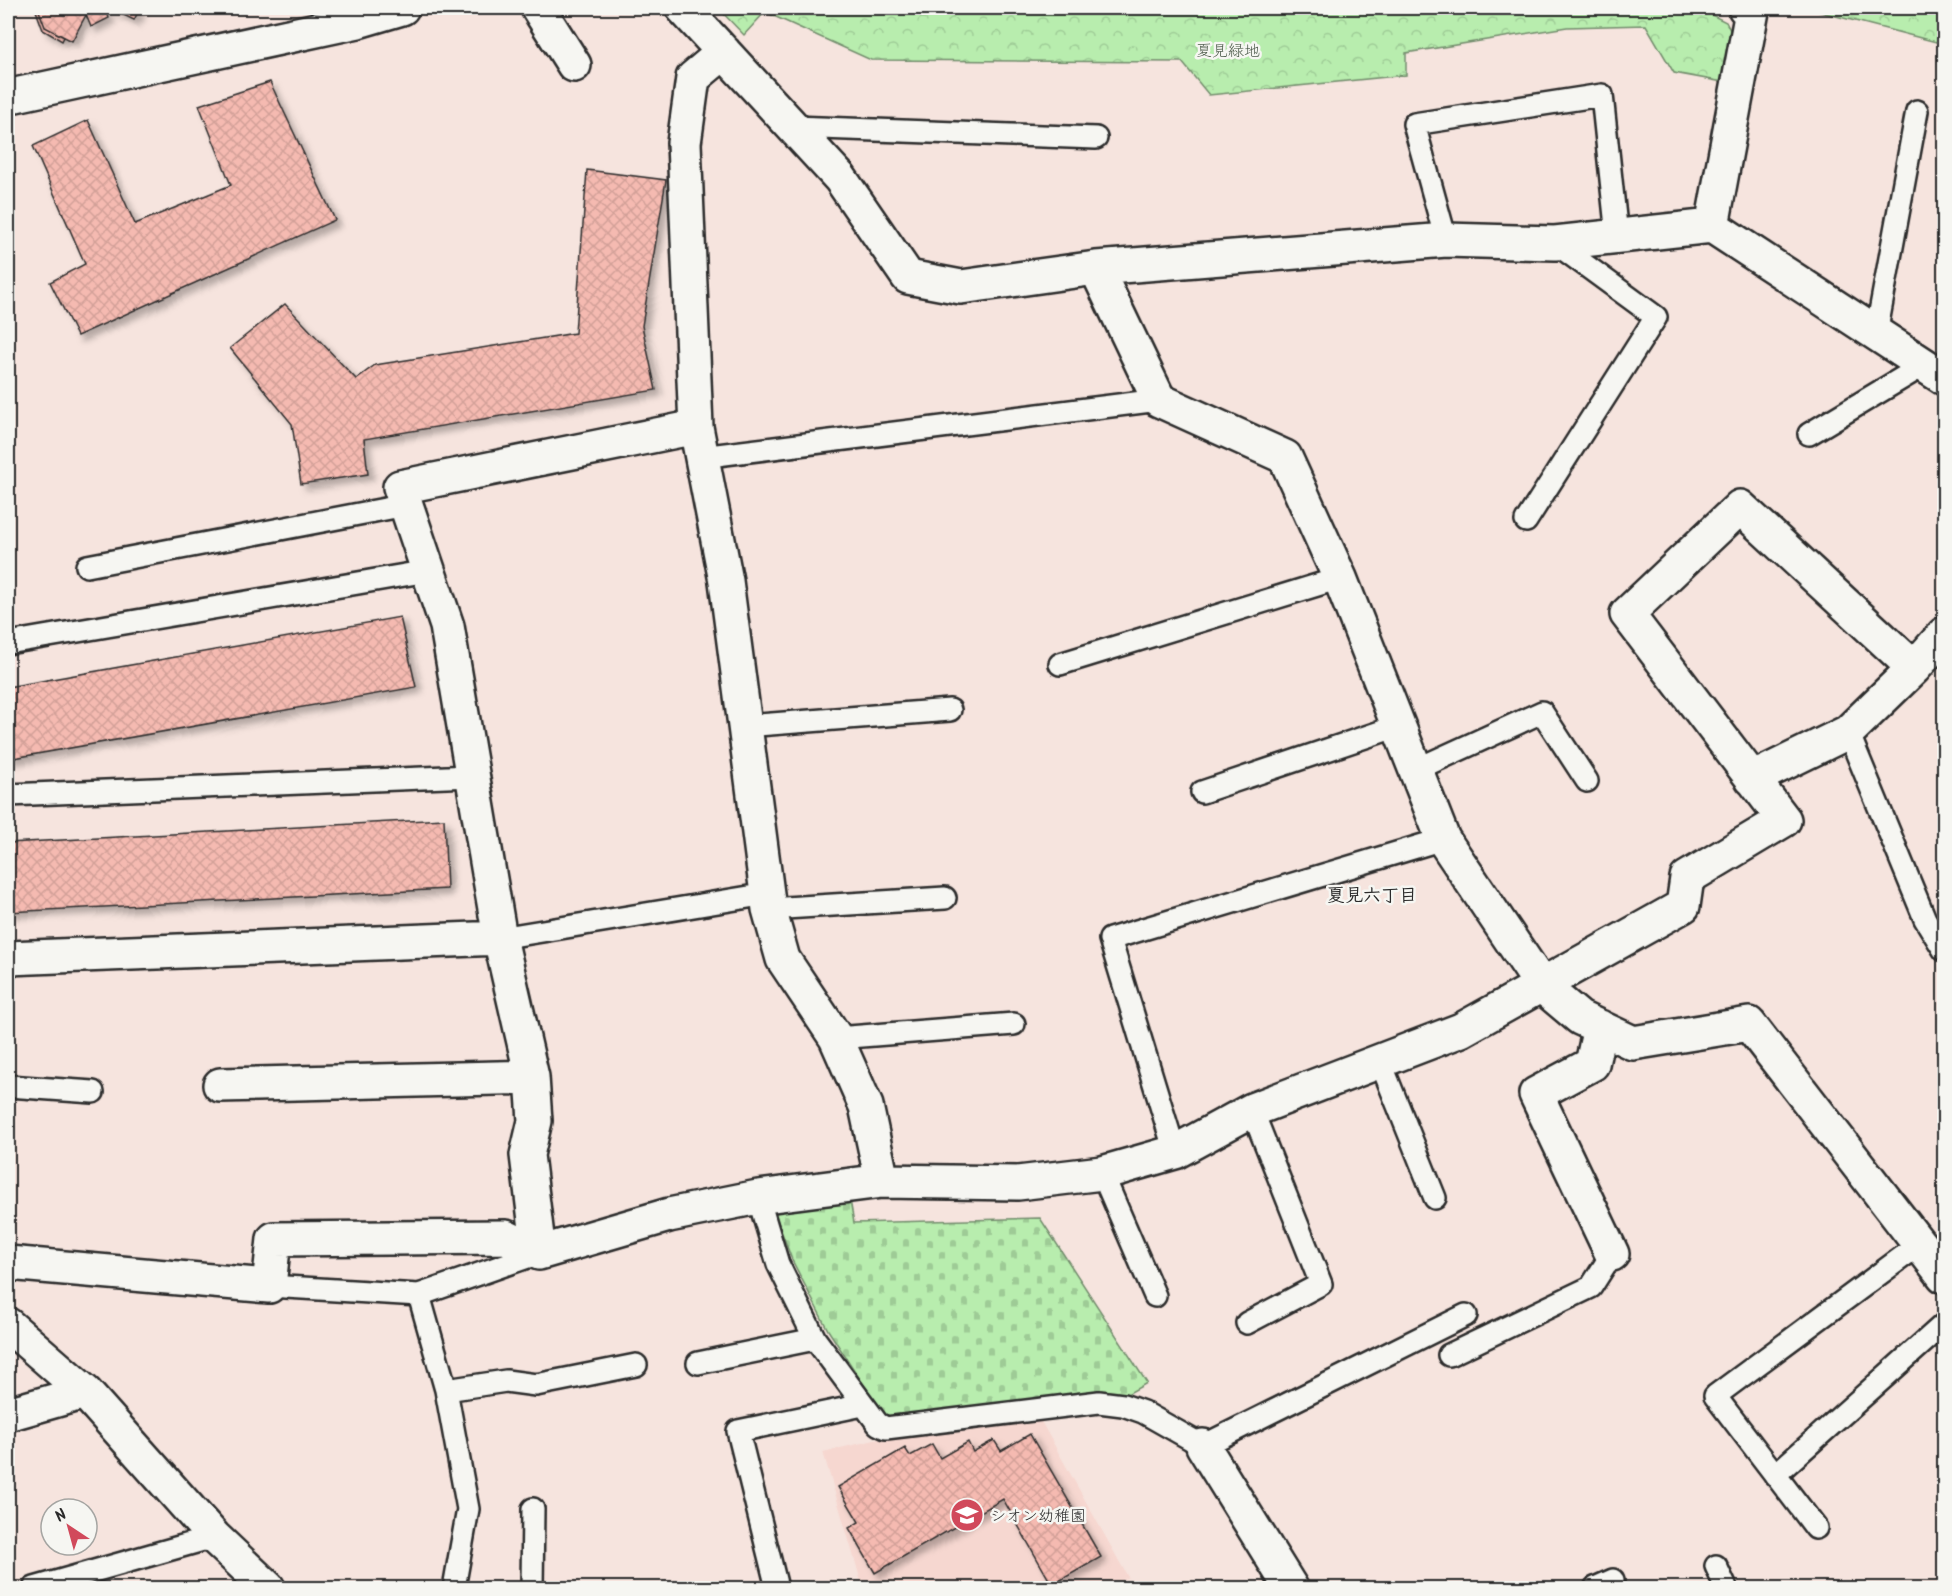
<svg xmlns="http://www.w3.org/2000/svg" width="1952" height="1596" viewBox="0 0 1952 1596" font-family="Kalam,'Klee One',sans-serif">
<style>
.built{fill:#f6d7d0}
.forest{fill:url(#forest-crowns);stroke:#728c6c;stroke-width:1.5}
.cemetery{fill:url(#cemetery-stones);stroke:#728c6c;stroke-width:1.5}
.building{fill:url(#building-cross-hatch);stroke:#2b2b2b;stroke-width:1.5;filter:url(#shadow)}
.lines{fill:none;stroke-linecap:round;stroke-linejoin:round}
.lane-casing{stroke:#2b2b2b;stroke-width:26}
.street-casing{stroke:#2b2b2b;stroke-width:38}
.lane{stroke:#f6f6f2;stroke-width:21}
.street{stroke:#f6f6f2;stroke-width:33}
.labels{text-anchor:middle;stroke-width:5;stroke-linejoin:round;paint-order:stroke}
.park-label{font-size:16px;fill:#4e5c4c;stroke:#f6f6f2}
.poi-label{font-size:16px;fill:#2b2b2b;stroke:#f6f6f2;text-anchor:start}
.neighbourhood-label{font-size:18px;font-weight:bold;fill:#2b2b2b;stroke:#f6f6f2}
</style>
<defs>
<pattern id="forest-crowns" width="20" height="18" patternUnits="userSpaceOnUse" patternTransform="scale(1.5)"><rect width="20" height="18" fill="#b8edae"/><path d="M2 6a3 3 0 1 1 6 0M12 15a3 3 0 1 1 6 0" fill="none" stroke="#9ecb96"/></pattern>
<pattern id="cemetery-stones" width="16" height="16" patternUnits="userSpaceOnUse" patternTransform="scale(1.5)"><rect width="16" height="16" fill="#b8edae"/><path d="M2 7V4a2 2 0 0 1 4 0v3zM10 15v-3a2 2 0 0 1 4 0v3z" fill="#9ecb96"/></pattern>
<pattern id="building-cross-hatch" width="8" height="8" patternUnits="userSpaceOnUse" patternTransform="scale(1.5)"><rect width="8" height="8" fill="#f5bab1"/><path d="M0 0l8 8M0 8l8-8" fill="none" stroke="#d2a098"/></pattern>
<filter id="shadow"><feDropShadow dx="5.5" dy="5.5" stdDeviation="3" flood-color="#0004"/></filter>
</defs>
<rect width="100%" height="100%" fill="#f6e4de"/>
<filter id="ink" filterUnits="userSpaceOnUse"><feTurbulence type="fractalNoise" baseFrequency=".0167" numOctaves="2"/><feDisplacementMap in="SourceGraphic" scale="12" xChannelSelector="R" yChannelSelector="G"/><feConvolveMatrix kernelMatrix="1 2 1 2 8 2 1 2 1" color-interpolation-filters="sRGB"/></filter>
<g filter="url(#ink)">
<path class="built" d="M 1038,1416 L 1128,1577 L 1109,1588 L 863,1588 L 823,1452 L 879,1439 L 911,1436 Z"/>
<path class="forest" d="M 718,8 L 1698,8 L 1726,22 L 1735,40 L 1729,83 L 1674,73 L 1646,25 L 1567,27 L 1406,53 L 1406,75 L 1209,95 L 1182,62 L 871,60 L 765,12 L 744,35 Z
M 1805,8 L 1944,8 L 1944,44 Z"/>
<path class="cemetery" d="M 849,1194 L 854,1223 L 1040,1218 L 1147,1383 L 1122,1397 L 888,1422 L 828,1330 L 792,1260 L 775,1214 L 787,1203 Z"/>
<path class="building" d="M 35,8 L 38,8 L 45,27 L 64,37 L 62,41 L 43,30 Z
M 38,8 L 105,8 L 109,18 L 91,27 L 86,15 L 72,41 L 45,27 Z
M 109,8 L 140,8 L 134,20 Z
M 270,82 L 335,220 L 77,336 L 50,282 L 85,264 L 33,146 L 88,120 L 135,224 L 231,185 L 199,105 Z
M 587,170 L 666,180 L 642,326 L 656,390 L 364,439 L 368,474 L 301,484 L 292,424 L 230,348 L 285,304 L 356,379 L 375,365 L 575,333 Z
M 400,617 L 416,687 L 8,759 L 8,687 Z
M 444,819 L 447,889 L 8,912 L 8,843 Z
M 1030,1434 L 1101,1557 L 1052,1585 L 1003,1499 L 875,1573 L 849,1528 L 859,1522 L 838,1487 L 905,1448 L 910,1456 L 932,1444 L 940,1458 L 968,1442 L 973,1452 L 994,1440 L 1001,1451 Z"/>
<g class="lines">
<g class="lane-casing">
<path id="lane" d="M 793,127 L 1096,138
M 1446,240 L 1414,124 L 1602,95 L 1617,236
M 1876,334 L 1917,111
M 1809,434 L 1924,365
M 701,457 L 1159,400
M 1526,521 L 1656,317 L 1555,243
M 87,566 L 406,505
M 8,643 L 428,571
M 1060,664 L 1340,578
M 745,726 L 950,710
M 1848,732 L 1925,919 L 1944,950
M 1415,770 L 1542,712 L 1587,781
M 1202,792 L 1398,726
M 8,795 L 471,776
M 769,909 L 945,898
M 500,938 L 767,894
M 836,1038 L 1014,1024
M 1380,1061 L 1435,1198
M 8,1086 L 93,1092
M 1175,1152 L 1110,939 L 1443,839
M 1102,1173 L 1155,1296
M 758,1197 L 778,1264 L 815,1339 L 878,1424 L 886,1428 L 1099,1402 L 1123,1405 L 1143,1412 L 1203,1446 L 1466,1315
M 269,1286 L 419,1295 L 539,1253
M 419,1295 L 446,1390 L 468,1509 L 454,1588
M 1247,1323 L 1321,1284 L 1252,1110
M 1449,1355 L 1591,1287 L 1612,1254
M 698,1363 L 815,1339
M 446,1390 L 506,1381 L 536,1385 L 636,1365
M 1775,1475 L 1944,1324
M 1816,1528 L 1715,1396 L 1920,1244
M 1716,1566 L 1726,1588
M 34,1588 L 214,1537
M 532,1588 L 533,1509
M 777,1588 L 738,1431 L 863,1405
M 1595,1588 L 1613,1580"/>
</g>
<g class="street-casing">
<path id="street" d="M 538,8 L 574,65
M 683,8 L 840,178 L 908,277 L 961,287 L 1096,268 L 1446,240 L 1555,243 L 1712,226 L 1944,378
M 724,52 L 693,78 L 684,143 L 696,427 L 726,581 L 769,909 L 783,959 L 836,1038 L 866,1106 L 882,1181
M 8,98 L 11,96 L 358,21 L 402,8
M 1712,226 L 1752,11 L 1745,8
M 1096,268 L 1159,400 L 1285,457 L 1340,578 L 1443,839 L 1542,986 L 1580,1018 L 1633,1043 L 1749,1024 L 1944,1276
M 1752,779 L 1848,732 L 1914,668 L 1944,634
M 8,958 L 500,938
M 1600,1027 L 1592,1064 L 1536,1094 L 1612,1254
M 220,1085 L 532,1077
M 539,1253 L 527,1155 L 535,1121 L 532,1077 L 500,938 L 447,626 L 400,487 L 696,427
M 8,1263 L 269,1286 L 274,1239 L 506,1237 L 539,1253 L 669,1215 L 758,1197 L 882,1181 L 1018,1183 L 1102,1173 L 1175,1152 L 1252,1110 L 1461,1030 L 1683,906 L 1687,878 L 1784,820 L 1627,614 L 1740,507 L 1914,668
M 8,1325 L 85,1392 L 214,1537 L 268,1588
M 8,1414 L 85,1392
M 1203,1446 L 1291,1588"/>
</g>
<use href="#lane" class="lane"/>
<use href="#street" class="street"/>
</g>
</g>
<defs>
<g id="school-disc" transform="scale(1.725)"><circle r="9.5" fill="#d1495b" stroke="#f6f6f2"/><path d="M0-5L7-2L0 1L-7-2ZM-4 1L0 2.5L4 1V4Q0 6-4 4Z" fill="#fff"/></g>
</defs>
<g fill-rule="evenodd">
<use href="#school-disc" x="967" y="1515"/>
</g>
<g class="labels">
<g class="park-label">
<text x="1228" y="56">夏見緑地</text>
</g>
<g class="poi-label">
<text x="990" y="1521">シオン幼稚園</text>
</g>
<g class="neighbourhood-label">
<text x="1372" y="901">夏見六丁目</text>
</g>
</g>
<rect width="1952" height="1596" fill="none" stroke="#f6f6f2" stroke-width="30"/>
<rect x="15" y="15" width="1922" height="1566" fill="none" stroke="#2b2b2b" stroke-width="2" filter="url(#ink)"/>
<g transform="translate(69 1527) rotate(324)"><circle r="28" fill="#f6f6f2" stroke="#a5a5a2" stroke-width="1.5"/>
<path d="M0-4.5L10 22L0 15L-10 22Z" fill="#d1495b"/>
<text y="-9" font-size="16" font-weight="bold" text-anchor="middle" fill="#2b2b2b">N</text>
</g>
</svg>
